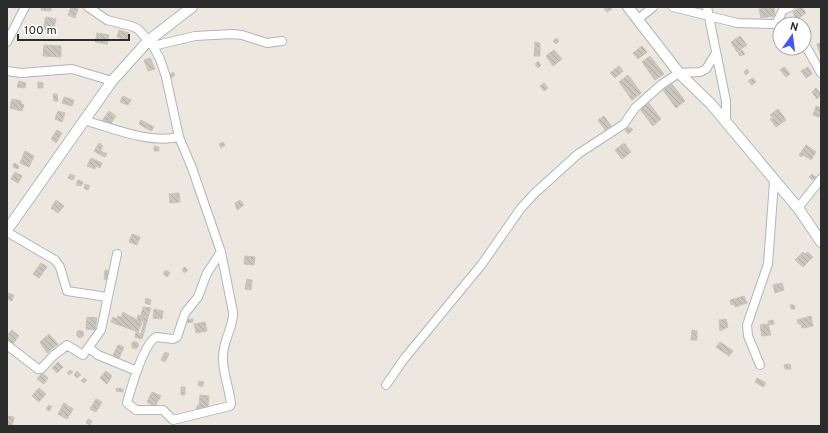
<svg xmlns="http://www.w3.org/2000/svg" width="828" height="433" viewBox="0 0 828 433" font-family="Overpass,sans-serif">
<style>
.building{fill:url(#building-back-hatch);stroke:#c9c4b8}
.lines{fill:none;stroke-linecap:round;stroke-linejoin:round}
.minor-casing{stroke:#b2b4bf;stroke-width:10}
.tertiary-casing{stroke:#b2b4bf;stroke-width:12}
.minor{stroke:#fff;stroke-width:8}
.tertiary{stroke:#fff;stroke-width:10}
</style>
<defs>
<pattern id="building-back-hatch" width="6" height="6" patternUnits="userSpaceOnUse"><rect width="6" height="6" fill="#c9c6bd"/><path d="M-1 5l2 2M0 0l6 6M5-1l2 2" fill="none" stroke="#adaaa3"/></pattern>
</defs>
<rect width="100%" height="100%" fill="#ede8df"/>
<path class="building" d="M 41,7 L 51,7 L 51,11 L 41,10 Z
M 71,7 L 78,8 L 75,18 L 68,15 Z
M 607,7 L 612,9 L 607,12 L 604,9 Z
M 774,7 L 775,16 L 761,18 L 759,9 Z
M 799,7 L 802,7 L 806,13 L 796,20 L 793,12 Z
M 46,17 L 56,19 L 53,31 L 43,29 Z
M 119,30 L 129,33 L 127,40 L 117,37 Z
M 97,33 L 109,35 L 107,44 L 95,42 Z
M 740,36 L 747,45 L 737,52 L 731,42 Z
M 557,38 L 559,41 L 556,44 L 553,41 Z
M 535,42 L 540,43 L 540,56 L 534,56 Z
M 821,43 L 821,57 L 817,44 Z
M 44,45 L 61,46 L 61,57 L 43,56 Z
M 642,46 L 647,52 L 638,59 L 633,53 Z
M 554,50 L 562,59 L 553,66 L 546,56 Z
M 742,50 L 745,54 L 740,56 L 738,53 Z
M 650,56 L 664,74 L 655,80 L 642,62 Z
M 150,58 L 155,69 L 148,71 L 144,60 Z
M 538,61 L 541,65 L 538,68 L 535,64 Z
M 619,66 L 623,71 L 615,78 L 610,73 Z
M 784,67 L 790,74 L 786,77 L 780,70 Z
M 808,67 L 812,74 L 806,78 L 801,71 Z
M 747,69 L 749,72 L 746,75 L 744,72 Z
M 173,72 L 175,75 L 171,78 L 169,75 Z
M 628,75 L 641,93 L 632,100 L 619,82 Z
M 753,78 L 756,82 L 752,85 L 748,81 Z
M 19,81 L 26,83 L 25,88 L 17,87 Z
M 38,82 L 43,83 L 43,88 L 38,88 Z
M 544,83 L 548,88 L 544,91 L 540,86 Z
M 672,84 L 685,101 L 676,108 L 663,90 Z
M 816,88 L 821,94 L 817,99 L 812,92 Z
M 53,94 L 57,94 L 58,101 L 54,101 Z
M 123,96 L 131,100 L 128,105 L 120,102 Z
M 64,97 L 74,100 L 72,106 L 62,103 Z
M 12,99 L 21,101 L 21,104 L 24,105 L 22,111 L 10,108 Z
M 648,102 L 661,119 L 653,126 L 639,108 Z
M 816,106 L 821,108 L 819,117 L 813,115 Z
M 778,109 L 786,120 L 776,127 L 770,119 L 773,118 L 770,115 Z
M 58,111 L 65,113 L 62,122 L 55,119 Z
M 109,111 L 116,116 L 109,126 L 102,121 Z
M 604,116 L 611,126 L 605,130 L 598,120 Z
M 141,120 L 154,127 L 151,131 L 139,124 Z
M 630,127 L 633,130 L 628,134 L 625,130 Z
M 57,130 L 62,133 L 56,143 L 51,139 Z
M 223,142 L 225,145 L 221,148 L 219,144 Z
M 99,143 L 103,146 L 99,154 L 94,151 Z
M 624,143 L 631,152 L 622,159 L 615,150 Z
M 806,145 L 816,152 L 811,160 L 803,155 L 801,157 L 799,155 Z
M 154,146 L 159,147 L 159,151 L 154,151 Z
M 25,151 L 34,156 L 29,167 L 20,163 Z
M 101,151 L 107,154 L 105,157 L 99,154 Z
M 91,158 L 102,163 L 100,168 L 96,166 L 95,169 L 87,166 Z
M 14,163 L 19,166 L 18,169 L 13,167 Z
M 15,172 L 22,176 L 18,183 L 11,179 Z
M 70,174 L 75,176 L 73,180 L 68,178 Z
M 812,174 L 816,177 L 813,180 L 809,177 Z
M 78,180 L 83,182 L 81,186 L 76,185 Z
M 85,184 L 90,186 L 88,190 L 84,188 Z
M 179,193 L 180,202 L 170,203 L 169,194 Z
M 56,200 L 64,206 L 58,213 L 51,208 Z
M 240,200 L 244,205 L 237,210 L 235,203 Z
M 132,234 L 140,237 L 137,245 L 129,242 Z
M 803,252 L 805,254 L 808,252 L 813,257 L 803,267 L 795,260 Z
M 245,256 L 255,257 L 254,265 L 244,264 Z
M 41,263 L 47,267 L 39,278 L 33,274 Z
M 185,267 L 188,270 L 184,273 L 182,269 Z
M 105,270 L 111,271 L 110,280 L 104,279 Z
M 166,270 L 170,273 L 167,277 L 163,274 Z
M 247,279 L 252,280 L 251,290 L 245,289 Z
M 782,283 L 784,290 L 775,293 L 773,285 Z
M 7,293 L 14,295 L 12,301 L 7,299 Z
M 744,296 L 747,303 L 735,307 L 734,304 L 731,305 L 730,300 Z
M 146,298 L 151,300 L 150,305 L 145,303 Z
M 790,305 L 794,305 L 795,309 L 791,309 Z
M 143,307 L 151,308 L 148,317 L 141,315 Z
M 154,309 L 163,311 L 162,319 L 153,318 Z
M 123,312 L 142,323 L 138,332 L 111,322 L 113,317 L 116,319 L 118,316 L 121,317 Z
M 138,315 L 148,318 L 142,339 L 135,337 L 136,332 L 141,334 L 144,322 L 137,320 Z
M 811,316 L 813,326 L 802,328 L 801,324 L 798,324 L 797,320 Z
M 87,317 L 97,318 L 95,330 L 86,329 Z
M 193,319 L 193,322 L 185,323 L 184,320 Z
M 726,319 L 728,327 L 720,331 L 719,320 Z
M 773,320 L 774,324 L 769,325 L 768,321 Z
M 205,322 L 207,331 L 196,333 L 194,324 Z
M 768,324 L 771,335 L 762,336 L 760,325 Z
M 12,330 L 19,336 L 12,345 L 7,341 L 7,336 Z
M 692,330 L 697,331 L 697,340 L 691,340 Z
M76.5 334a3.5 3.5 0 1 1 7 0a3.5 3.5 0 1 1-7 0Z
M 49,334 L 58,344 L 47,353 L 40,342 Z
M131.5 345a3.5 3.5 0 1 1 7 0a3.5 3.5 0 1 1-7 0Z
M 720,342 L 733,351 L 729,356 L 716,347 Z
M 118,345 L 124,347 L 119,358 L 113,355 Z
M 165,352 L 169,354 L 165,362 L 161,360 Z
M 58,362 L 63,367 L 57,373 L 52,368 Z
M 790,364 L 791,369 L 785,369 L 784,365 Z
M 70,370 L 73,372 L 69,375 L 67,373 Z
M 77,371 L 81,375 L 77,378 L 74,375 Z
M 106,371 L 112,376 L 107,384 L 100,378 Z
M 42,373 L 48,378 L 44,384 L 37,379 Z
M 84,378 L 87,380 L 84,383 L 81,381 Z
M 757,378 L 766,383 L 763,387 L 755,382 Z
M 199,381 L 204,382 L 202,387 L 198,385 Z
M 181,387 L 185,387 L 185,395 L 181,395 Z
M 39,388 L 46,394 L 39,402 L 32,396 Z
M 116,388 L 123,389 L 123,392 L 116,391 Z
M 152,392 L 161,396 L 155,406 L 147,402 Z
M 200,395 L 209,396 L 208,408 L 196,410 L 197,406 L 199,406 Z
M 96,399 L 102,402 L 96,412 L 90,409 Z
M 64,403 L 73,409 L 67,419 L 58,414 Z
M 49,405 L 52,407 L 49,411 L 46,409 Z
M 7,416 L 14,417 L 12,426 L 7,426 Z
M 88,419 L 92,421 L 90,425 L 86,423 Z"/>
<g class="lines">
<g class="minor-casing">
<path id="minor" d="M 88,7 L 107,20 L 131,26 L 138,29 L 153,46 L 160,59 L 166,77 L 179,137 L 192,168 L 221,252 L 233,312 C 234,324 226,336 224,348 C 220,367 229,385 231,404 L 230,406 L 173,420 L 163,410 L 136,410 L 127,403 L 128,399 C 132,385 144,344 156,337 L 173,339 L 177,337 L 185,313 L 198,297 L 207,273 L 221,252
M 673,7 L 737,23 L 776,24 L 780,27
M 707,7 L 726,101 L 726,123
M 637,20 L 653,7
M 776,24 L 783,10 L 790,7
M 7,42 L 25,7
M 804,43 L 821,73
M 153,46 L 195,36 L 232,34 L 242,35 L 267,43 L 282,41
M 7,71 L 21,73 L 72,69 L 112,81
M 83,120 C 113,128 148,144 179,137
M 798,208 L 821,179
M 7,232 L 55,260 L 60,267 L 67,291 L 107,297
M 7,345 L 38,369 L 41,369 L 53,356 L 67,345 L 83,355 L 101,330 L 117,254
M 89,348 L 98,355 L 137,371
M 760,365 L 748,336 L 747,325 L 768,264 L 774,182
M 386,385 L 404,359 L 482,264 L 521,208 L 535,193 L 578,154 L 624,124 L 635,108 L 662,84 L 679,73 L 700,72 L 706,69 L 716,53"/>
</g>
<g class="tertiary-casing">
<path id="tertiary" d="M 628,7 L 679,73 L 711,104 L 798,208 L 821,242
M 7,230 L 112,81 L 148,41 L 192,7"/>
</g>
<use href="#minor" class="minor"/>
<use href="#tertiary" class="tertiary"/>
</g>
<rect width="828" height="433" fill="none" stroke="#2c2c2c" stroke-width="16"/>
<g transform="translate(792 36) rotate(14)"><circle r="19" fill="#ffffff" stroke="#ababab"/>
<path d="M0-3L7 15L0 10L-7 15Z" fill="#4457f4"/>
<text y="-6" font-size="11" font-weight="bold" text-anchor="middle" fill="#2c2c2c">N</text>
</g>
<path d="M18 34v6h111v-6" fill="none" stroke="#2c2c2c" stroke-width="2"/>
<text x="24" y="34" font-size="12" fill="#2c2c2c" stroke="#ffffff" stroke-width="3" paint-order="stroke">100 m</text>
</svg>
